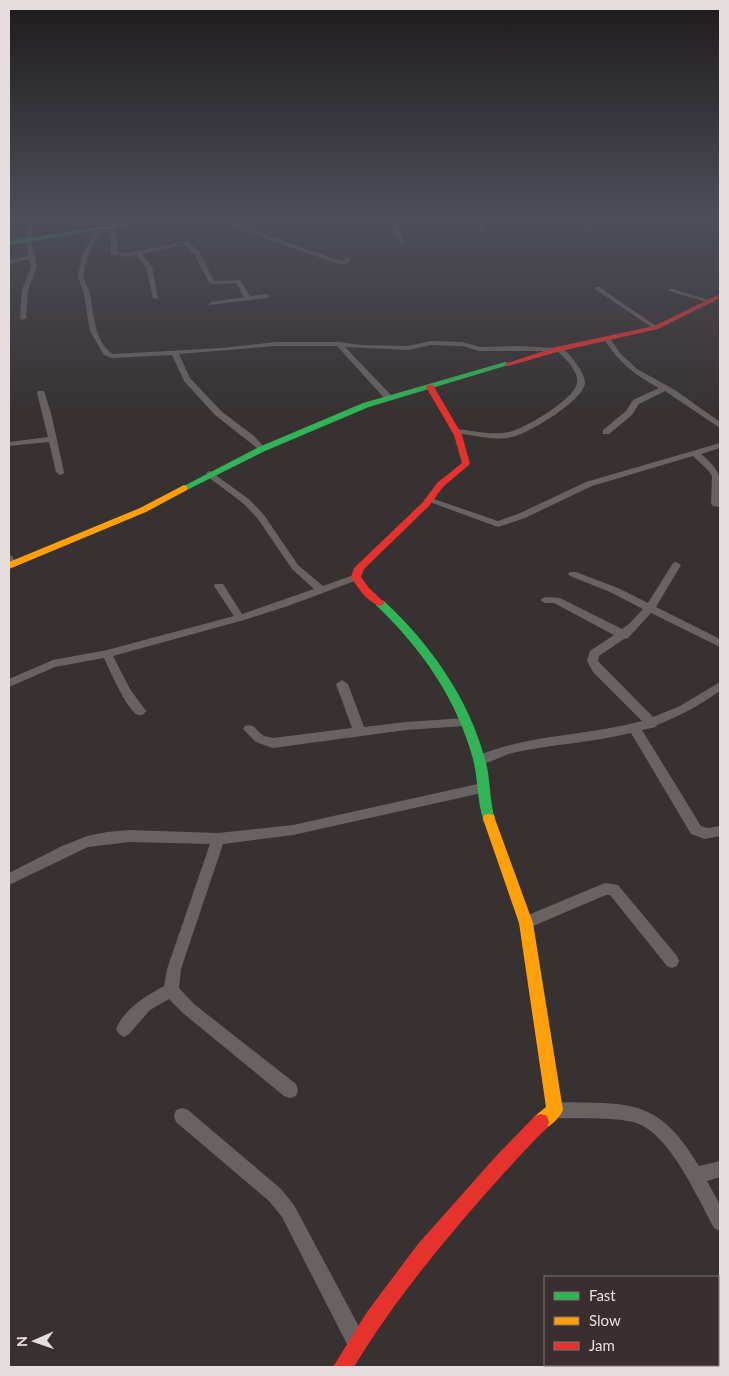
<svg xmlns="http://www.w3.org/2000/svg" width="729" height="1376" viewBox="0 0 729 1376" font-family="Lato,sans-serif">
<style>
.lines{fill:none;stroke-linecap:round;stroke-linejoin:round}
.street{fill:#696262;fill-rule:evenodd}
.fast{fill:#30b455;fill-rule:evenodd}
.slow{fill:#ff9f0a;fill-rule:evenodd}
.jam{fill:#e5322d;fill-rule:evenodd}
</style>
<rect width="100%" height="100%" fill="#373131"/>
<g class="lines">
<path class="street" d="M 33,220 L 39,220 L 32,230 L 31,240 L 37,267 L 28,290 L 26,318 L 23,320 L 20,318 L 22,290 L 31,267 L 29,259 L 9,264 L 9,260 L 29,256 C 25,240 23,234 33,220 Z
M 218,220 L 226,220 L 238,225 L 251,220 L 259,220 L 243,227 L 341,261 L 343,261 L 346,257 L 351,258 L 347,264 L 338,264 L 236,228 Z
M 328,220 L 335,220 L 338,223 L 333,224 Z
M 392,220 L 398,220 L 398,228 L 405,244 L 400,243 L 392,228 Z
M 472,220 L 478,220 L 486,232 L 482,232 Z
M 580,220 L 586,220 L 595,229 L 595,231 L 591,231 Z
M 113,224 L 116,226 L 117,252 L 129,253 L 188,241 L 200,253 L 214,281 L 240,280 L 250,296 L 267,294 L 270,296 L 267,298 L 209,305 L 208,304 L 211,302 L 244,297 L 236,283 L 210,284 L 194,254 L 185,244 L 142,254 L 152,267 L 158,298 L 153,299 L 146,267 L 137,255 L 129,257 L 111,254 L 110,226 Z
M 96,228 L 101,229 C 94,243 84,260 84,276 C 84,282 89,288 90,294 C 94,314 94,342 113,354 L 221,348 L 276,342 L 339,342 L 361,345 L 408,346 L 431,341 L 462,342 L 480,347 L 519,346 L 556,348 L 559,347 C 567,350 573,359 578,366 C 581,370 585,377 585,383 C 583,401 533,430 516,436 C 497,442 474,435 455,433 L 451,431 L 455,429 C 472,430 492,436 509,432 C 524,429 575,399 577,383 C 579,371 565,358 557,351 L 480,351 L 462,346 L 431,345 L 408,350 L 345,347 L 392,396 L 393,398 L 389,400 L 386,400 L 337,346 L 276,346 L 179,354 L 190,378 L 221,411 L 254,436 L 266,449 L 262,452 L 215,415 L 184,381 L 172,355 L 112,358 L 104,355 L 90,331 L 84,294 L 78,277 L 82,256 Z
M 595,287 L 599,287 L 659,328 L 654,329 L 595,289 Z
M 669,289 L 673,289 L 715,302 L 710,303 L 669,291 Z
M 606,338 L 610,338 L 620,353 L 637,369 L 675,390 L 720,422 L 720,428 L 665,391 L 639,404 L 632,415 L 609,434 L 603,434 L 603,430 L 626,411 L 633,400 L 659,388 C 634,374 620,364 604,339 Z
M 38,391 L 44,391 L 51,413 L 64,472 L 63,474 L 60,475 L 56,472 L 49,442 L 9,446 L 9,442 L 48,437 L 37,393 Z
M 720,443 L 720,448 L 701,454 C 723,472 722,480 720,507 L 713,506 L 711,504 L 712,476 L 708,470 L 693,456 L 592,486 L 525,518 L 498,527 L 424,500 L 428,497 L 431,498 L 498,521 L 518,514 L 586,482 Z
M 210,471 L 250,500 L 264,515 L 298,565 L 323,586 L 356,574 L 361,577 L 360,579 L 288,606 L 244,620 L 113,656 L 130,689 L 146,711 L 144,714 C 141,715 139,716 136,714 C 126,707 110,671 104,658 L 55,667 L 9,687 L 9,679 L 53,660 L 107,650 L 234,616 L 214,586 L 215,584 L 223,584 L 242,614 L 314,589 L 292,569 L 258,519 L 244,504 L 207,476 L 207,472 Z
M 9,555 L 12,556 L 17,565 L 15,567 L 9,567 Z
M 676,562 L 681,565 L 656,607 L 720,639 L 720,647 L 651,613 L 628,638 L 624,639 L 599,656 L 598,661 L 653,717 L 680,706 L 720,682 L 720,691 C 700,705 680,716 657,725 L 656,727 L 642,730 L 701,826 L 708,828 L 720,826 L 720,836 L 705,839 L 691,834 L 631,733 C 592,743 551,744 512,753 C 501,756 485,767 475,763 L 473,760 L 475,757 C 527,734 587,736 642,721 L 593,672 L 587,661 L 590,651 L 614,635 L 554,603 L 545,603 L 540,600 L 545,597 L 560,598 L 622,629 L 630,623 L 643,609 L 610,592 L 570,576 L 568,574 L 570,572 L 576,572 L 618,588 L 648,603 L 673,563 Z
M 342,680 L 348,684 L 364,727 L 406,722 L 465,718 L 469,719 L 471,722 L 469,725 L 465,726 L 406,730 L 273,748 L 256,742 L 243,729 L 245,726 C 255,723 256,731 264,736 C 267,737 270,737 273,738 L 352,728 L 336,684 Z
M 482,783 L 486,784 L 488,788 L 486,792 L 482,793 L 293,835 L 223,844 L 181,969 L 179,988 L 194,1004 L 296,1084 L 298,1090 L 296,1096 L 290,1098 L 284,1096 L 184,1014 L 169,999 L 150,1010 L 129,1034 L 124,1037 L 119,1034 L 116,1029 C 125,1008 146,996 164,986 L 167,969 L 210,844 L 129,842 L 88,847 L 9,885 L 9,873 L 62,846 L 87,836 L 107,832 L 129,830 L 218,833 L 293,825 Z
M 605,883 L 618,885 L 677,956 L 679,961 L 677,966 L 672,968 L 667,966 L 610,895 L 606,895 L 526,929 L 521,928 L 519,923 L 521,918 Z
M 555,1102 C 629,1104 657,1096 699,1166 L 720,1161 L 720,1177 L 707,1181 L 720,1205 L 720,1231 L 714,1228 C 698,1199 671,1137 639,1124 C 619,1116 577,1119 555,1118 L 549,1116 L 547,1110 L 549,1104 Z
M 182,1108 L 188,1110 L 281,1189 L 294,1205 L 364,1336 L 367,1343 L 364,1350 L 357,1353 L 350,1350 L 282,1217 L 269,1201 L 176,1122 L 174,1116 L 176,1110 Z"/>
<path class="fast" d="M 144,220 L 159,220 L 9,245 L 9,241 Z
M 505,362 L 512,364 L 369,407 L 265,451 L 187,490 L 181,490 L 180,488 L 259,447 L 363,403 Z
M 380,600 L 384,601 C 430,644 468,697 485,759 C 491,779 489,799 495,819 L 494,823 L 489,824 L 484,823 L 483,819 C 477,799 478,778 473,759 C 457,699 421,648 376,605 L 375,603 L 376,601 Z"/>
<path class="slow" d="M 184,485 L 187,486 L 187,490 L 146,512 L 9,569 L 9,562 L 140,508 Z
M 489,814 L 494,815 L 495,819 L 533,923 L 563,1110 C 559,1119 550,1127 541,1130 L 535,1128 L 533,1122 L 535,1116 L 546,1107 L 519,923 L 483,819 L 484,815 Z"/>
<path class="jam" d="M 720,294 L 720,298 L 658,329 L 561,351 L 508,366 L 504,364 L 556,347 L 654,326 Z
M 427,385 L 433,385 L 462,435 L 470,464 L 443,487 L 429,506 L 364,569 L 361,577 L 369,588 L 385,603 L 380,606 C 367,602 358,588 351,577 L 354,568 L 423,502 L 437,483 L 462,463 L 454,435 L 426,387 Z
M 541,1114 L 547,1116 L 549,1122 L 547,1128 C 526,1148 507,1170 487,1192 C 438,1248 392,1304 354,1367 L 333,1367 L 367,1312 L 418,1244 L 497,1155 L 535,1116 Z"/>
</g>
<linearGradient id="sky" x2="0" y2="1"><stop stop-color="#1e1b1b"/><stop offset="0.53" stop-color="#4d4e5a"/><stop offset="1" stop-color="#4d4e5a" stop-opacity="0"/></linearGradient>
<rect width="729" height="413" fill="url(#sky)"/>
<rect width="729" height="1376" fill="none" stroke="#e6dede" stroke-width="20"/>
<rect x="544" y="1276" width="175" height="90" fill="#3a2e2e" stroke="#7f7474"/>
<rect x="554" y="1292" width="25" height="8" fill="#30b455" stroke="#7f7474"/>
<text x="589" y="1301" font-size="15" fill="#e6dede">Fast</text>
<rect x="554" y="1317" width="25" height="8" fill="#ff9f0a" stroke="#7f7474"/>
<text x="589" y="1326" font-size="15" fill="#e6dede">Slow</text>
<rect x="554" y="1342" width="25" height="8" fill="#e5322d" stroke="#7f7474"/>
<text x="589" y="1351" font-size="15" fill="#e6dede">Jam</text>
<g transform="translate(35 1341) rotate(268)" stroke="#3a2e2e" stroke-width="4" paint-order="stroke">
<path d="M0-4L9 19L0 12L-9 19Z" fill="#e6dede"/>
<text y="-8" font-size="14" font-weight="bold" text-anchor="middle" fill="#e6dede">N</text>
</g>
</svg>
